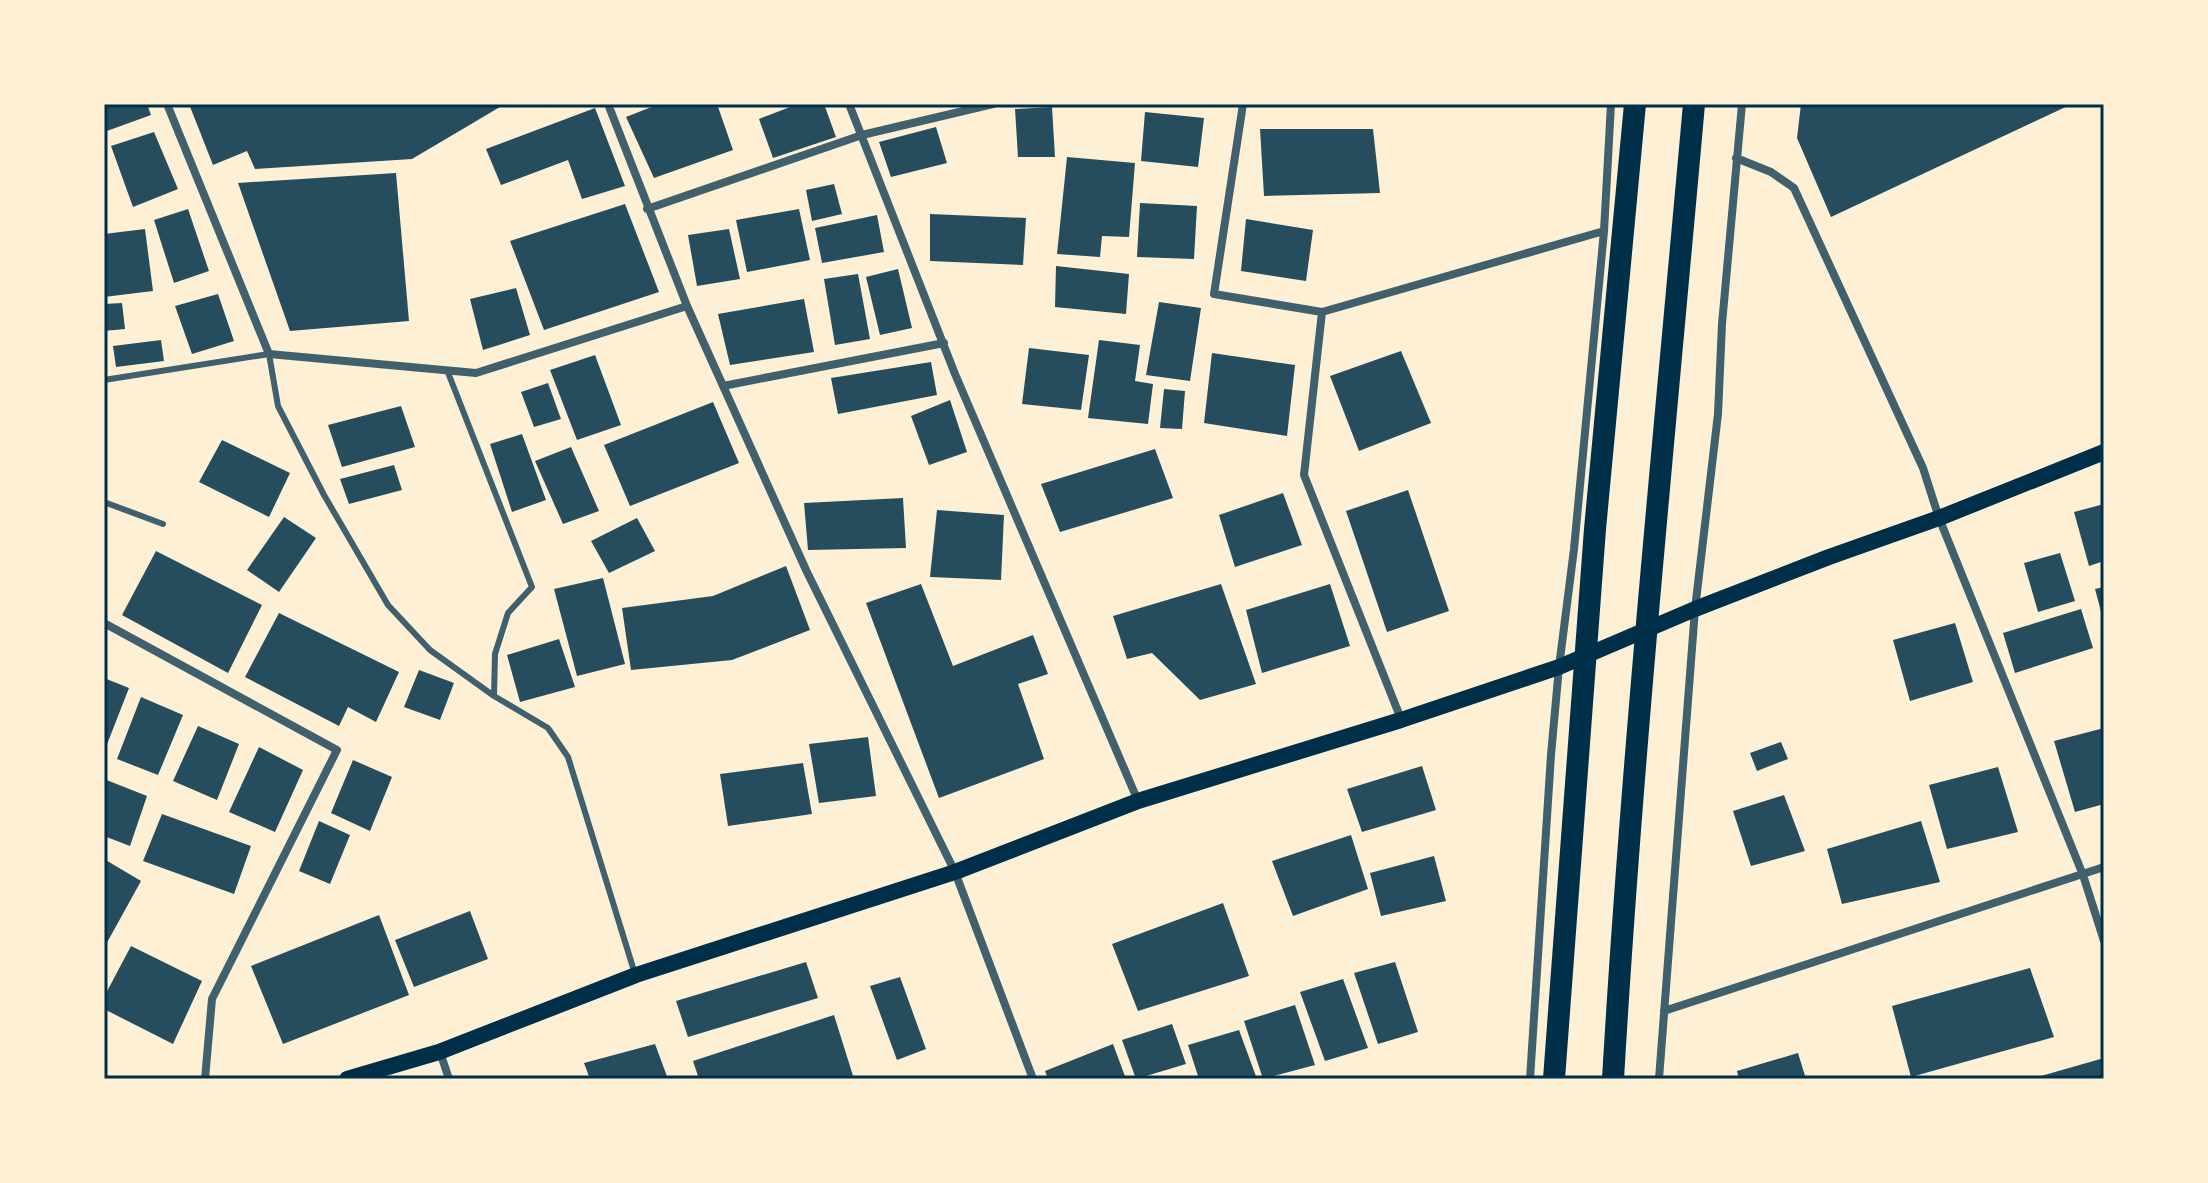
<svg xmlns="http://www.w3.org/2000/svg" width="2208" height="1183" viewBox="0 0 2208 1183" font-family="Jost,sans-serif">
<style>
.building{fill:#264d5e}
.lines{fill:none;stroke-linecap:round;stroke-linejoin:round}
.service{stroke:#3f606c;stroke-width:6}
.minor{stroke:#3f606c;stroke-width:8}
.secondary{stroke:#003049;stroke-width:16}
.trunk{stroke:#003049;stroke-width:22}
.neatline{fill:none;stroke:#003049;stroke-width:3}
</style>
<rect width="100%" height="100%" fill="#fdf0d5"/>
<path class="building" d="M 104,104 L 147,104 L 151,115 L 104,132 Z
M 189,104 L 505,104 L 412,159 L 255,169 L 247,151 L 213,165 Z
M 659,104 L 717,104 L 733,150 L 654,178 L 626,117 Z
M 798,104 L 824,104 L 836,137 L 773,158 L 759,119 Z
M 1801,104 L 2072,104 L 1831,217 L 1797,138 Z
M 1052,107 L 1055,157 L 1018,157 L 1015,109 Z
M 595,108 L 625,186 L 582,199 L 568,160 L 501,185 L 486,149 Z
M 1145,112 L 1204,118 L 1198,167 L 1141,161 Z
M 936,127 L 947,163 L 891,177 L 879,142 Z
M 1260,129 L 1373,129 L 1380,193 L 1264,196 Z
M 154,132 L 178,189 L 133,207 L 111,146 Z
M 1067,157 L 1135,163 L 1129,237 L 1102,236 L 1100,257 L 1057,254 Z
M 396,173 L 409,321 L 290,331 L 238,183 Z
M 834,184 L 842,214 L 812,221 L 806,190 Z
M 1140,203 L 1197,206 L 1194,259 L 1137,257 Z
M 625,204 L 659,292 L 544,330 L 510,241 Z
M 188,209 L 209,271 L 174,283 L 154,220 Z
M 799,209 L 810,260 L 747,272 L 736,220 Z
M 930,214 L 1026,218 L 1023,265 L 930,261 Z
M 877,215 L 884,252 L 822,263 L 815,228 Z
M 1246,219 L 1313,230 L 1306,281 L 1241,271 Z
M 145,229 L 153,291 L 104,297 L 104,234 Z
M 729,229 L 740,279 L 697,286 L 688,235 Z
M 1056,266 L 1129,274 L 1126,314 L 1055,307 Z
M 898,269 L 912,328 L 880,335 L 866,277 Z
M 858,274 L 870,339 L 835,345 L 824,279 Z
M 516,288 L 530,335 L 483,350 L 470,299 Z
M 218,294 L 234,341 L 192,354 L 175,306 Z
M 804,299 L 814,352 L 730,365 L 718,314 Z
M 1159,302 L 1201,308 L 1190,381 L 1146,375 Z
M 122,303 L 125,329 L 104,331 L 104,304 Z
M 161,340 L 164,361 L 116,367 L 113,346 Z
M 1099,340 L 1140,345 L 1135,381 L 1153,384 L 1148,424 L 1088,418 Z
M 1029,348 L 1089,355 L 1081,410 L 1022,404 Z
M 1401,351 L 1431,423 L 1359,451 L 1330,376 Z
M 1212,353 L 1295,365 L 1287,436 L 1204,423 Z
M 595,355 L 621,425 L 577,440 L 550,370 Z
M 931,362 L 937,395 L 838,414 L 831,378 Z
M 548,383 L 561,419 L 534,427 L 521,392 Z
M 1164,389 L 1185,391 L 1182,429 L 1160,428 Z
M 950,400 L 967,452 L 929,465 L 911,416 Z
M 713,402 L 739,463 L 630,506 L 604,445 Z
M 401,406 L 415,447 L 342,467 L 328,425 Z
M 522,434 L 546,500 L 512,512 L 490,444 Z
M 222,440 L 290,473 L 269,517 L 199,482 Z
M 571,447 L 599,511 L 563,524 L 535,461 Z
M 1155,449 L 1173,498 L 1060,532 L 1041,484 Z
M 394,465 L 402,490 L 349,504 L 340,479 Z
M 1408,490 L 1449,611 L 1387,632 L 1346,511 Z
M 1283,493 L 1302,545 L 1235,567 L 1219,515 Z
M 903,498 L 906,548 L 808,550 L 804,503 Z
M 2104,504 L 2104,561 L 2089,566 L 2074,512 Z
M 937,510 L 1004,515 L 1001,580 L 930,577 Z
M 284,517 L 316,538 L 279,592 L 247,570 Z
M 637,518 L 655,551 L 609,573 L 591,541 Z
M 156,551 L 262,605 L 228,673 L 122,615 Z
M 2060,553 L 2075,601 L 2038,612 L 2024,563 Z
M 786,566 L 810,630 L 732,660 L 631,670 L 622,608 L 713,596 Z
M 603,578 L 625,664 L 577,676 L 554,589 Z
M 921,584 L 953,666 L 1033,635 L 1048,674 L 1018,684 L 1044,759 L 939,798 L 866,603 Z
M 1221,584 L 1256,684 L 1200,700 L 1152,653 L 1127,659 L 1113,616 Z
M 1330,584 L 1350,646 L 1262,673 L 1246,610 Z
M 2104,587 L 2104,619 L 2103,619 L 2095,589 Z
M 2081,609 L 2093,648 L 2015,673 L 2003,633 Z
M 279,613 L 399,672 L 376,722 L 348,707 L 339,726 L 245,677 Z
M 1955,623 L 1973,682 L 1910,701 L 1893,640 Z
M 559,639 L 575,687 L 520,702 L 507,655 Z
M 419,670 L 454,683 L 440,720 L 404,707 Z
M 104,678 L 129,688 L 104,752 Z
M 141,697 L 183,715 L 158,775 L 117,759 Z
M 198,726 L 239,744 L 217,800 L 173,781 Z
M 2104,728 L 2104,804 L 2075,812 L 2054,741 Z
M 868,737 L 876,796 L 819,803 L 809,744 Z
M 1781,742 L 1788,759 L 1757,771 L 1750,753 Z
M 259,747 L 303,770 L 275,832 L 229,812 Z
M 353,760 L 392,777 L 370,831 L 331,813 Z
M 803,763 L 812,814 L 728,826 L 720,774 Z
M 1422,766 L 1436,810 L 1362,832 L 1347,789 Z
M 1998,767 L 2018,832 L 1947,849 L 1929,785 Z
M 104,779 L 147,796 L 130,846 L 104,836 Z
M 1784,795 L 1805,851 L 1751,866 L 1733,811 Z
M 162,814 L 251,846 L 234,894 L 143,861 Z
M 319,821 L 350,835 L 330,884 L 299,871 Z
M 1921,821 L 1940,882 L 1842,904 L 1827,849 Z
M 1351,835 L 1368,889 L 1293,916 L 1272,861 Z
M 1434,856 L 1446,901 L 1381,916 L 1370,873 Z
M 104,859 L 141,881 L 104,948 Z
M 1223,903 L 1249,976 L 1138,1011 L 1112,944 Z
M 470,911 L 488,959 L 414,987 L 395,940 Z
M 379,915 L 409,995 L 283,1044 L 251,966 Z
M 131,946 L 202,981 L 173,1044 L 104,1009 L 104,997 Z
M 806,962 L 818,998 L 688,1037 L 676,1001 Z
M 1395,962 L 1418,1032 L 1378,1044 L 1354,973 Z
M 2030,968 L 2054,1037 L 1911,1077 L 1892,1006 Z
M 900,977 L 926,1049 L 897,1060 L 870,986 Z
M 1343,979 L 1368,1048 L 1325,1061 L 1300,992 Z
M 1295,1005 L 1315,1065 L 1263,1079 L 1244,1021 Z
M 834,1015 L 854,1079 L 699,1079 L 693,1061 Z
M 1172,1024 L 1186,1064 L 1136,1079 L 1122,1040 Z
M 1239,1030 L 1257,1079 L 1199,1079 L 1188,1045 Z
M 655,1044 L 668,1079 L 590,1079 L 584,1063 Z
M 1113,1044 L 1126,1079 L 1048,1079 L 1045,1071 Z
M 1798,1053 L 1806,1079 L 1739,1079 L 1737,1071 Z
M 2104,1058 L 2104,1079 L 2034,1079 L 2034,1078 Z"/>
<g class="lines">
<path class="service" d="M 447,370 L 532,587 L 508,613 L 495,654 L 494,696
M 104,380 L 269,354 L 278,406 L 324,495 L 388,605 L 430,650 L 494,696 L 548,728 L 568,757 L 635,974
M 104,502 L 163,524"/>
<path class="minor" d="M 167,104 L 269,354 L 476,373 L 687,306
M 608,104 L 687,306 L 806,570 L 955,872 L 1033,1079
M 849,104 L 955,374 L 1138,801
M 1243,104 L 1214,294 L 1322,312 L 1304,475 L 1401,719
M 1736,158 L 1771,172 L 1794,188 L 1923,468 L 1939,518 L 2083,875 L 2104,941
M 647,209 L 862,135 L 993,104
M 1322,312 L 1604,231
M 723,386 L 944,343
M 104,623 L 337,750 L 212,999 L 205,1079
M 1664,1011 L 2104,867
M 440,1052 L 449,1079
M 1530,1079 L 1551,755 L 1559,667 L 1574,549 L 1604,231 L 1611,104
M 1659,1079 L 1695,609 L 1718,414 L 1722,324 L 1742,104"/>
<path class="secondary" d="M 347,1079 L 439,1052 L 636,975 L 955,872 L 1138,801 L 1401,720 L 1559,667 L 1695,609 L 1829,557 L 1939,518 L 2104,452"/>
<path class="trunk" d="M 1554,1079 L 1595,529 L 1635,104
M 1613,1079 C 1632,754 1665,429 1694,104"/>
</g>
<rect width="2208" height="1183" fill="none" stroke="#fdf0d5" stroke-width="212"/>
<rect x="106" y="106" width="1996" height="971" class="neatline"/>
</svg>
